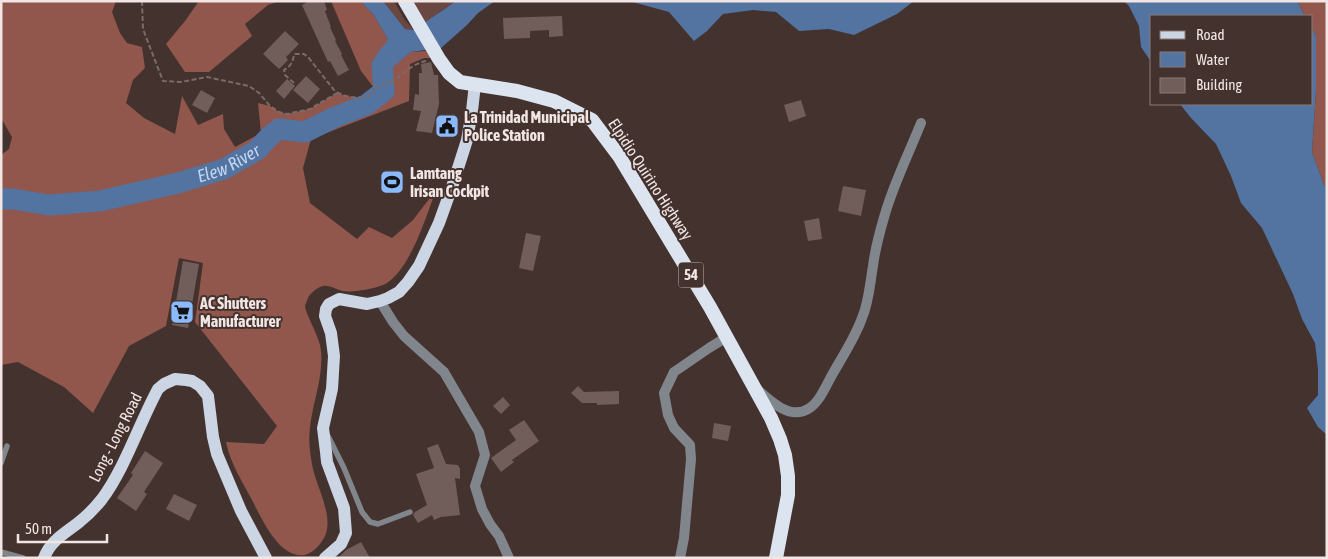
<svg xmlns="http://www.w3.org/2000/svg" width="1328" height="559" viewBox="0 0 1328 559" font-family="'Asap Condensed',sans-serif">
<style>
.green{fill:#6a4740}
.forest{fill:#91564c}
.water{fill:#5373a1}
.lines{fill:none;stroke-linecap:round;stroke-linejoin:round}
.river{stroke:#5373a1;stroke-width:21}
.building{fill:#715d59}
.path{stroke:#7a6b68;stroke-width:2;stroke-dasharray:5 2.5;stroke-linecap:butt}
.service{stroke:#81868d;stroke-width:5.5}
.minor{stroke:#81868d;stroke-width:10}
.primary{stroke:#cbd5e3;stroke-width:12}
.trunk{stroke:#dce4f0;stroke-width:14}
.labels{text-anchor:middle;stroke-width:4;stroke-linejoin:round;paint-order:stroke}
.shield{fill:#44322f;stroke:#bdb0ad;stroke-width:1}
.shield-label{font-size:15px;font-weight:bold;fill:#f1e6e3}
.poi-label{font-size:16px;font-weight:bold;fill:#f1e6e3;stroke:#44322f;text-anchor:start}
.street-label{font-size:16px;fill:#f1e6e3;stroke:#44322f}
.water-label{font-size:18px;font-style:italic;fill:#c1d5f1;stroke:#44322f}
</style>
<rect width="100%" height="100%" fill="#44322f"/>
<path class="green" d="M 383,1 L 394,1 L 404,19 L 414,30 L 405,29 Z
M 413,1 L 456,1 L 441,11 L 426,23 Z"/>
<path class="forest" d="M 1,1 L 116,1 L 112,12 L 120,33 L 127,43 L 142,47 L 145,68 L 133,80 L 126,103 L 144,118 L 175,134 L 182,96 L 198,125 L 223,114 L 224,129 L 235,147 L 261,133 L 258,103 L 270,106 L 279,112 L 287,114 L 310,109 L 337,93 C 348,97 370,102 374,88 L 361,71 L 331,1 L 360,1 L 373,14 L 388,39 L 394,65 L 411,52 L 426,51 L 431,58 L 424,58 L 410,64 L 409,101 L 311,139 L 303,168 L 310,203 L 357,239 L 369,227 L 392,238 L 413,220 L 436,190 C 426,217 411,267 387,283 C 380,288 352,293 343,291 C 332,289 327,281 315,290 C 312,293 309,295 308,298 C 307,301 306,303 305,306 C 305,312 318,335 320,345 C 327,379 305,415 310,450 C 311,458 312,467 315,476 C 320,493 334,520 324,538 C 320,545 314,552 305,555 C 279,559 262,519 252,500 C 242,481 230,463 226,442 L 264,444 L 277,426 L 195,322 L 203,263 L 179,258 L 166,326 L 129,346 L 93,413 L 64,387 L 18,362 L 1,365 L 1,155 L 9,149 L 12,137 L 1,118 Z
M 199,1 L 280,1 L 268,5 L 245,24 L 252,36 L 209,72 L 185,72 L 166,44 L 185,21 Z
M 1297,1 L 1327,1 L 1327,188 L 1324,185 L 1312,152 L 1316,91 L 1316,36 L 1312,29 L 1312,16 L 1305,16 Z"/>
<path class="water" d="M 360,1 L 383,1 L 405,29 L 414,30 L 456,1 L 495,1 L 478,13 L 467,25 L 441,48 L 411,52 L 394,66 L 379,54 L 388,39 L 373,14 Z
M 629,1 L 914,1 L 897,14 L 854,35 L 829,29 L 799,31 L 776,12 L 753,10 L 723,14 L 707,31 L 694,41 L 669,12 Z
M 1124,1 L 1297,1 L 1305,16 L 1152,16 L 1152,63 L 1141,47 L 1139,26 L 1129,6 Z
M 1312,29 L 1316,36 L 1316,91 L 1312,152 L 1324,185 L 1327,188 L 1327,435 L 1318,427 L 1307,408 L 1318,395 L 1318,369 L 1315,343 L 1302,319 L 1293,294 L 1262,228 L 1241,203 L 1231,176 L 1216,144 L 1191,118 L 1180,104 L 1312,104 Z"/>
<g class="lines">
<path class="river" id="s1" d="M 1,199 L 13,199 L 49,205 L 100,201 L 178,183 L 224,169 L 257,150 L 270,136 L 279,129 L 305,132 L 335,117 L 366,105 L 384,91 L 382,66 L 389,55 L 402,42"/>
</g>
<path class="building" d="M 310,1 L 324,1 L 327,10 L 325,11 L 331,27 L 330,27 L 336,40 L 335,41 L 342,54 L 341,55 L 349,70 L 338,76 L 330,61 L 328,62 L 302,5 Z
M 562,16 L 563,36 L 549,37 L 549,30 L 530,31 L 530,38 L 504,39 L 503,18 Z
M 285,31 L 299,44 L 286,57 L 288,60 L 279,69 L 263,54 Z
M 431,62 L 434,75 L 438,75 L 439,104 L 432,133 L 416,131 L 421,111 L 413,110 L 415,94 L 419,95 L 419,73 L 422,73 L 421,64 Z
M 306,76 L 320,89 L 308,103 L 293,90 Z
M 287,79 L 295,86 L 284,99 L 276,91 Z
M 201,90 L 215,98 L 207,113 L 192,105 Z
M 801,100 L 806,116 L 789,122 L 784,105 Z
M 843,186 L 866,190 L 861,216 L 838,211 Z
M 819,218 L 822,239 L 808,241 L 804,221 Z
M 526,233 L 541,236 L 533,271 L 519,268 Z
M 183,261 L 199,264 L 188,328 L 172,325 Z
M 578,386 L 584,392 L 619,391 L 619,404 L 597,405 L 597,403 L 582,403 L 571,393 Z
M 503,397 L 510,405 L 501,414 L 493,406 Z
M 524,420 L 539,441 L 512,460 L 514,462 L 501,472 L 491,458 L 516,440 L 509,430 Z
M 714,423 L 731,426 L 728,441 L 712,438 Z
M 438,444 L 446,464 L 458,465 L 460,469 L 460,479 L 455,478 L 460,515 L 441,517 L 434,520 L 432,515 L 418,523 L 413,515 L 415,512 L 427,505 L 416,474 L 434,468 L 427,448 Z
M 145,451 L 163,463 L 144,492 L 147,494 L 136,511 L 117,498 L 133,475 L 131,473 Z
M 174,494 L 197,505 L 189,521 L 166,509 Z
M 361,542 L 370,558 L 338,558 L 346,550 Z"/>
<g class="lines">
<path class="path" d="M 142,1 L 143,29 L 163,81 L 181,82 L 207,77 L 249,86 L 259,93 L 270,106 L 279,112 L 287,114 L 310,109 L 337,93
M 294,83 L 285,75 L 284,70 C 291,66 293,62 294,54 L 304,54 L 308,57 L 334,90 C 341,97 362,100 370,95 C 374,93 373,92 374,88 C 381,85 388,83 394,80 C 405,73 412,64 426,61"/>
<path class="service" d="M 328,436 L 344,468 L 362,512 L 370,522 L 378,524 L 410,512
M 1,463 L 7,446
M 1,552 L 23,558"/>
<path class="minor" d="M 380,301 L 393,322 L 404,336 L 444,372 L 479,432 L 485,455 L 475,486 L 482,509 L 490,524 L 499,536 L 509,558
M 758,390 C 770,401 790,420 808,409 C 819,403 826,386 832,375 C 842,357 855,338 862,318 C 869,302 870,283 873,266 C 875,249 880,231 885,214 C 894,183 909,153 921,123
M 680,558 L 684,538 L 691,459 L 690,445 L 674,428 L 668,415 L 664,393 L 674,372 L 709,348 L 727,337"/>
<path class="primary" d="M 44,558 C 50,541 65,533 78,523 C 87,516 95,508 102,499 C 125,468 139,424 158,389 L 164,384 L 175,379 L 186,380 L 192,381 L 200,386 L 208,396 L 213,437 L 217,454 L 241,511 L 266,558
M 325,558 L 341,544 L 346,533 L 344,508 L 327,462 L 326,452 L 323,428 L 332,389 L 334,356 L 331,333 L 325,316 L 326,309 L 329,304 L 339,299 L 367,304 L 380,301 L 388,298 L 399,292 L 408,282 L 419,266 L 439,223 L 453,184 L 467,140 L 472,111 L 475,84"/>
<path class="trunk" d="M 405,1 L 439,59 L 449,73 L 460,82 L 517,91 L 554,101 L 592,120 L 619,156 L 710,307 L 771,418 L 780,439 L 785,455 L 788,476 L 788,495 L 776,558"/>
</g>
<defs>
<g id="civic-square" transform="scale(1.25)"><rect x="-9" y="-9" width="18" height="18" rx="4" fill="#8bbafc" stroke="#44322f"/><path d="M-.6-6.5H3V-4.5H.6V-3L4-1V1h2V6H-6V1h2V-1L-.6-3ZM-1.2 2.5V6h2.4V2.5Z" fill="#111"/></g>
<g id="stadium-square" transform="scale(1.25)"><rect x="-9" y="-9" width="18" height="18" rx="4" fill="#8bbafc" stroke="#44322f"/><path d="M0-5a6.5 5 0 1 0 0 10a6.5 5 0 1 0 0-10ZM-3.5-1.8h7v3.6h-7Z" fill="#111"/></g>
<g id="supermarket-square" transform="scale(1.25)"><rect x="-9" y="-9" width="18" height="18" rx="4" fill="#8bbafc" stroke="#44322f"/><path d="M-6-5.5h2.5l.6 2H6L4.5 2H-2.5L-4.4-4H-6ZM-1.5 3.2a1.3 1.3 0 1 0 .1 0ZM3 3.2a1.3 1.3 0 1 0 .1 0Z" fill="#111"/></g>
</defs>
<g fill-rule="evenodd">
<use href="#civic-square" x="447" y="126"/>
<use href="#stadium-square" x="392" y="182"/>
<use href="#supermarket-square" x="182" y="312"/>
</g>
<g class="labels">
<rect class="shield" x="678.5" y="262.5" width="25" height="25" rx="4"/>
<g class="shield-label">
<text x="691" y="280">54</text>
</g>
<g class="poi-label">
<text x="464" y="123">La Trinidad Municipal<tspan x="464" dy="18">Police Station</tspan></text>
<text x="410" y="179">Lamtang<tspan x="410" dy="18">Irisan Cockpit</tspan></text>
<text x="200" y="309">AC Shutters<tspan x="200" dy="18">Manufacturer</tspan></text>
</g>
<g class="street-label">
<text transform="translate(651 179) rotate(57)" y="6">Elpidio Quirino Highway</text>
<text transform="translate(115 437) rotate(-63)" y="6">Long - Long Road</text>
</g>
<g class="water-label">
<text dy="6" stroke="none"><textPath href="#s1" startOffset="234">Elew River</textPath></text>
</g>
</g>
<rect width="1328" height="559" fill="none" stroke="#f1e6e3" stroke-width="5"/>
<rect x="1150" y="15" width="162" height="90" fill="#44322f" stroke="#897a77"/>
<rect x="1160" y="31" width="25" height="8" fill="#cbd5e3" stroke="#897a77"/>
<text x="1196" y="40" font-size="15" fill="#f1e6e3">Road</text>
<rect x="1160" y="52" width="25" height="15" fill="#5373a1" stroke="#897a77"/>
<text x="1196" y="65" font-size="15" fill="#f1e6e3">Water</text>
<rect x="1160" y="78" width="25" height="15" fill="#715d59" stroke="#897a77"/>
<text x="1196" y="90" font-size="15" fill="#f1e6e3">Building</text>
<path d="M18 534v8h89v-8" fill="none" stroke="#f1e6e3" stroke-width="2.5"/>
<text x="25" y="534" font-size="15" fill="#f1e6e3" stroke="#44322f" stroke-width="4" paint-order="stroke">50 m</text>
</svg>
